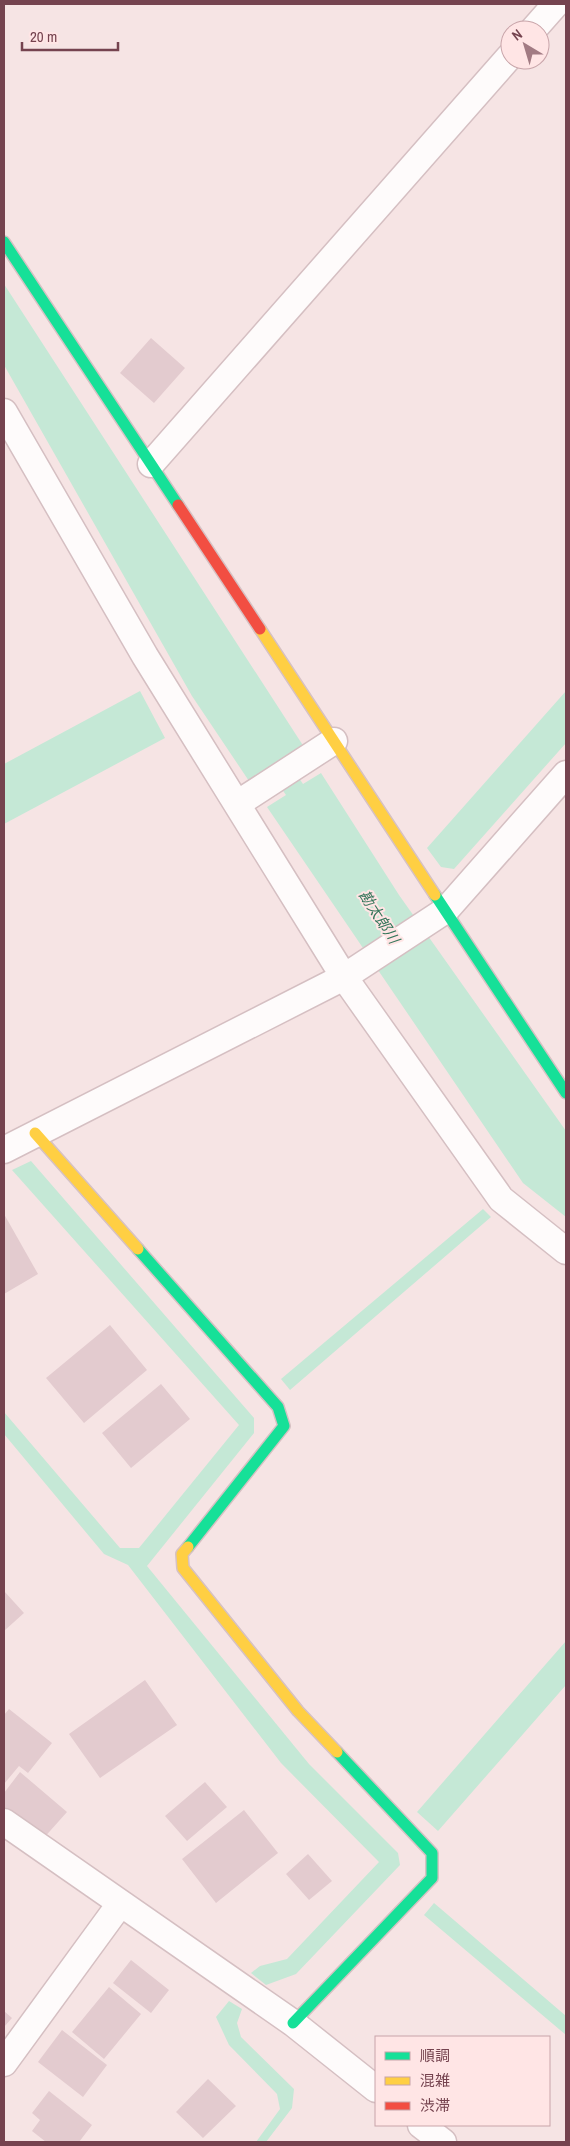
<svg xmlns="http://www.w3.org/2000/svg" width="570" height="2146" viewBox="0 0 570 2146" font-family="'Archivo Narrow','Noto Sans JP',sans-serif">
<style>
.water{fill:#c5e8d6}
.building{fill:#e3cbcf}
.lines{fill:none;stroke-linecap:round;stroke-linejoin:round}
.street-casing{stroke:#d5bfc2;stroke-width:29}
.fast-casing{stroke:#d6c1c3;stroke-width:14}
.slow-casing{stroke:#d6c1c3;stroke-width:14}
.jam-casing{stroke:#d6c1c3;stroke-width:14}
.street{stroke:#fefbfb;stroke-width:26}
.fast{stroke:#16e098;stroke-width:11}
.slow{stroke:#ffcf43;stroke-width:11}
.jam{stroke:#f24e42;stroke-width:11}
.labels{text-anchor:middle;stroke-width:4;stroke-linejoin:round;paint-order:stroke}
.water-label{font-size:15px;font-style:italic;fill:#34765a;stroke:#ffe5e5}
</style>
<rect width="100%" height="100%" fill="#f6e4e4"/>
<path class="water" d="M 4,284 L 304,747 L 286,759 L 303,784 L 321,773 L 399,895 L 566,1131 L 566,1217 L 523,1183 L 267,807 L 286,795 L 268,769 L 249,781 L 192,696 L 4,365 Z
M 140,691 L 165,738 L 4,824 L 4,764 Z
M 566,691 L 566,743 L 454,869 L 441,867 L 427,848 Z
M 31,1161 L 254,1418 L 254,1433 L 147,1566 L 309,1764 L 398,1853 L 400,1865 L 296,1974 L 266,1985 L 251,1973 L 260,1966 L 287,1959 L 379,1862 L 281,1763 L 128,1565 L 104,1554 L 4,1434 L 4,1412 L 120,1548 L 139,1548 L 239,1425 L 12,1170 Z
M 483,1209 L 491,1217 L 290,1390 L 281,1379 Z
M 566,1641 L 566,1685 L 438,1831 L 417,1812 Z
M 434,1903 L 566,2016 L 566,2035 L 424,1915 Z
M 229,2001 L 242,2009 L 237,2023 L 241,2037 L 294,2089 L 292,2108 L 266,2142 L 256,2142 L 280,2109 L 277,2094 L 229,2045 L 216,2017 Z"/>
<path class="building" d="M 151,338 L 185,368 L 154,403 L 120,373 Z
M 4,1214 L 38,1274 L 4,1294 Z
M 110,1325 L 147,1370 L 84,1423 L 46,1378 Z
M 161,1384 L 190,1419 L 131,1468 L 102,1433 Z
M 4,1591 L 24,1613 L 4,1631 Z
M 145,1680 L 177,1725 L 100,1778 L 69,1734 Z
M 9,1709 L 52,1743 L 28,1773 L 19,1766 L 4,1784 L 4,1715 Z
M 20,1772 L 67,1812 L 42,1840 L 4,1808 L 4,1793 Z
M 205,1782 L 227,1807 L 187,1841 L 165,1816 Z
M 244,1810 L 278,1853 L 216,1903 L 182,1859 Z
M 308,1854 L 332,1881 L 309,1900 L 286,1874 Z
M 131,1960 L 169,1990 L 151,2013 L 113,1983 Z
M 109,1987 L 141,2014 L 104,2059 L 72,2032 Z
M 4,2011 L 12,2018 L 4,2027 Z
M 62,2030 L 107,2065 L 83,2097 L 38,2062 Z
M 208,2079 L 236,2106 L 203,2138 L 176,2112 Z
M 49,2091 L 92,2125 L 79,2142 L 46,2142 L 32,2131 L 40,2120 L 32,2113 Z"/>
<g class="lines">
<g class="street-casing">
<path id="street" d="M 533,30 L 556,4
M 4,412 L 145,656 L 344,977 L 501,1199 L 566,1251
M 151,464 L 510,56
M 237,804 L 334,741
M 4,1150 L 344,977 L 446,910 L 566,774
M 4,1822 L 293,2023 L 376,2089
M 4,2063 L 120,1904
M 421,2125 L 443,2142"/>
</g>
<g class="fast-casing">
<path id="fast" d="M 4,242 L 178,505
M 435,895 L 566,1093
M 138,1249 L 278,1407 L 284,1426 L 188,1547
M 293,2023 L 432,1878 L 432,1853 L 337,1752"/>
</g>
<g class="slow-casing">
<path id="slow" d="M 260,629 L 435,895
M 35,1133 L 138,1249
M 188,1547 L 182,1554 L 183,1568 L 298,1711 L 337,1752"/>
</g>
<g class="jam-casing">
<path id="jam" d="M 178,505 L 260,629"/>
</g>
<use href="#street" class="street"/>
<use href="#fast" class="fast"/>
<use href="#slow" class="slow"/>
<use href="#jam" class="jam"/>
</g>
<g class="labels">
<g class="water-label">
<text transform="translate(379 917) rotate(57)" y="5">勘太郎川</text>
</g>
</g>
<rect width="570" height="2146" fill="none" stroke="#75434f" stroke-width="10"/>
<rect x="375" y="2036" width="175" height="90" fill="#ffe5e5" stroke="#c8a4a9"/>
<rect x="385" y="2052" width="25" height="8" fill="#16e098" stroke="#c8a4a9"/>
<text x="420" y="2061" font-size="15" fill="#75434f">順調</text>
<rect x="385" y="2077" width="25" height="8" fill="#ffcf43" stroke="#c8a4a9"/>
<text x="420" y="2086" font-size="15" fill="#75434f">混雑</text>
<rect x="385" y="2102" width="25" height="8" fill="#f24e42" stroke="#c8a4a9"/>
<text x="420" y="2111" font-size="15" fill="#75434f">渋滞</text>
<g transform="translate(525 45) rotate(322)"><circle r="24" fill="#ffe5e5" stroke="#c8a4a9"/>
<path d="M0-4L9 19L0 12L-9 19Z" fill="#a27b83"/>
<text y="-8" font-size="14" font-weight="bold" text-anchor="middle" fill="#75434f">N</text>
</g>
<path d="M22 42v8h96v-8" fill="none" stroke="#75434f" stroke-width="2.5"/>
<text x="30" y="42" font-size="15" fill="#75434f" stroke="#ffe5e5" stroke-width="4" paint-order="stroke">20 m</text>
</svg>
